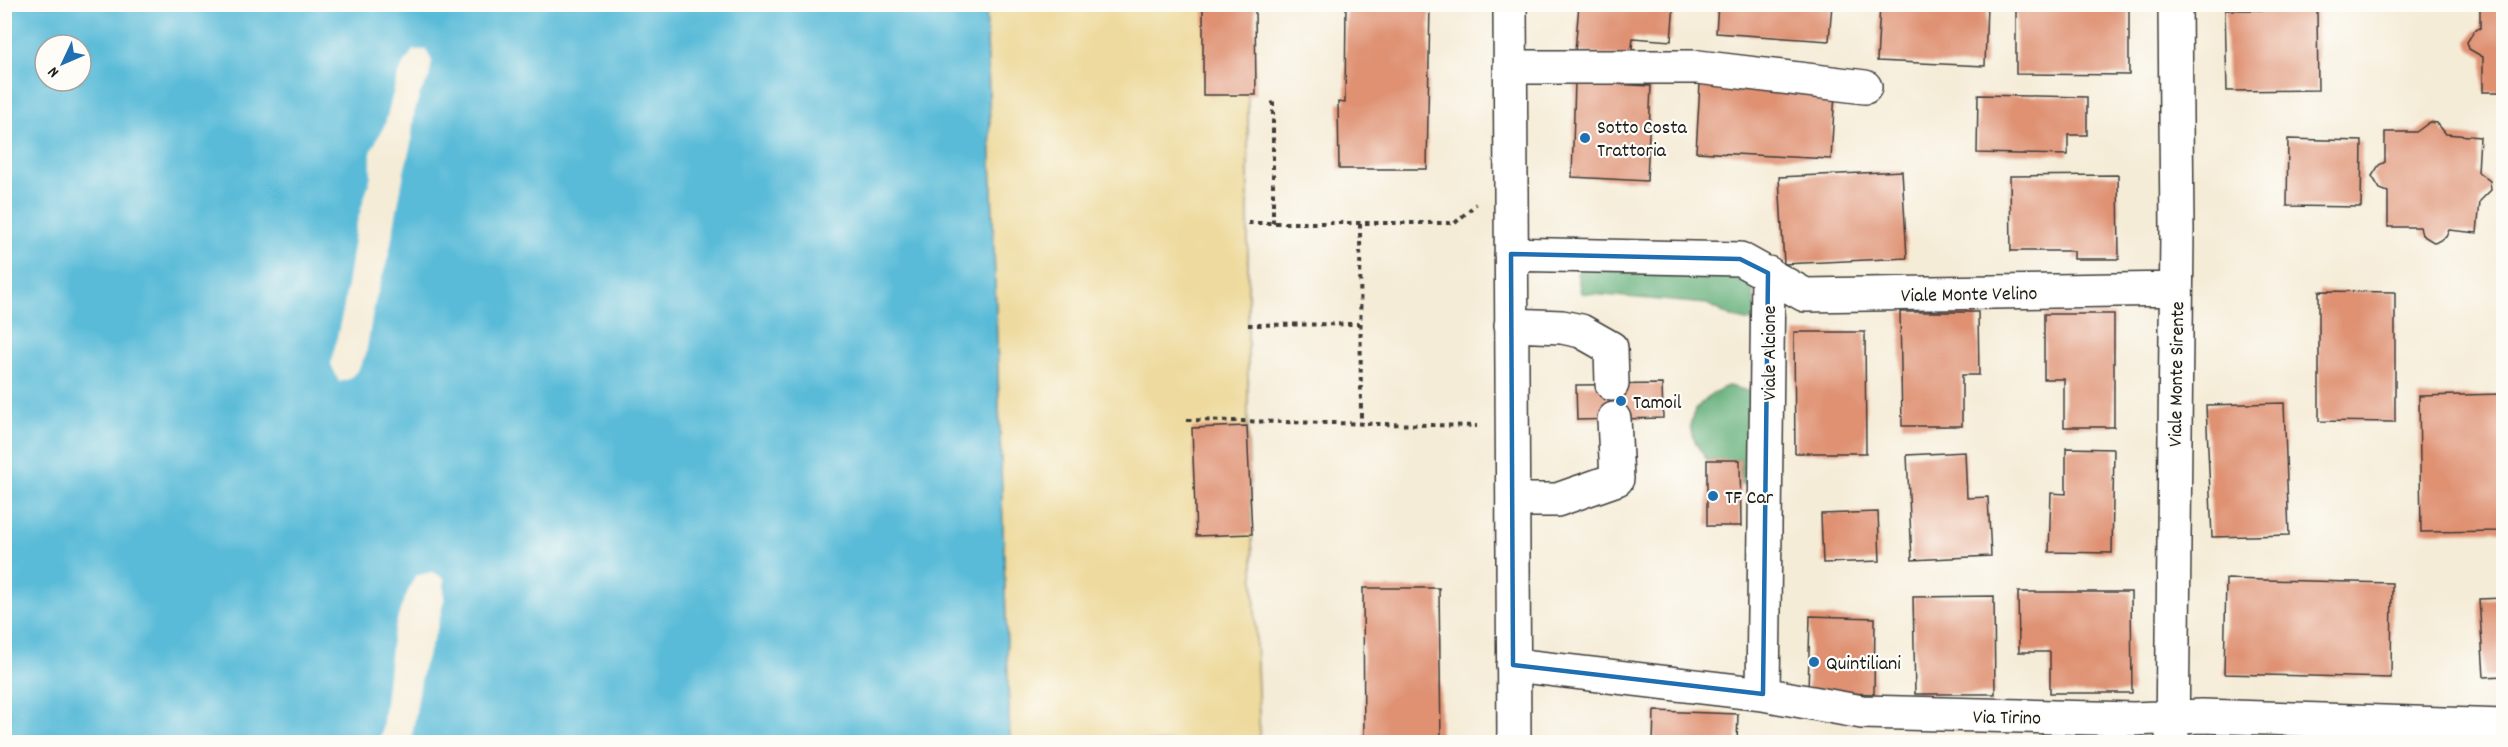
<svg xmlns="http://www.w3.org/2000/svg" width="2508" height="747" viewBox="0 0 2508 747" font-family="Dekko,sans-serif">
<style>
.forest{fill:#60ad77;stroke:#3e644a;stroke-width:1.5}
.sand{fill:#eeda9e;stroke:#857b5d;stroke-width:1.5}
.water{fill:#5abbd8;stroke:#3b6c7a;stroke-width:1.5;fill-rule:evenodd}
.pier{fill:#f5ecd7}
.building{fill:#df9172}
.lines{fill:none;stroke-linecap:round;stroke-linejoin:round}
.minor-casing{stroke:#3d3b38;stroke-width:36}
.path{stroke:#3d3b38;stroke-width:4;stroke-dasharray:4.5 4.5;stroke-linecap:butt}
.minor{stroke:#fff;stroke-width:33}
.marked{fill:none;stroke:#1f6fb2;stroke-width:4.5;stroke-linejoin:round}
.poi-dot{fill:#1f6fb2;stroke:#fdfcf7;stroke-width:2}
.labels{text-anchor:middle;stroke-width:4.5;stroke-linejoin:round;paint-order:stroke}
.poi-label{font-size:20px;fill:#1c1c1c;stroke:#fdfcf7;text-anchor:start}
.street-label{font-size:20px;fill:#1c1c1c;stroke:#fdfcf7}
</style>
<rect width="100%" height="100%" fill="#fdfcf7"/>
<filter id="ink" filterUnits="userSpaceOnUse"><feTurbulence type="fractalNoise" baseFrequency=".0167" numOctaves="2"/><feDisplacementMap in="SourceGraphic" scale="12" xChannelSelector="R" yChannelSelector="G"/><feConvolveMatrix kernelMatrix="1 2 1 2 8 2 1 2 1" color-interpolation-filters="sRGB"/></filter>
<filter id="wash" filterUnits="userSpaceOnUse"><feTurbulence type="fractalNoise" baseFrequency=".008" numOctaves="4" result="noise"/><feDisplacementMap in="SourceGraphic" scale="24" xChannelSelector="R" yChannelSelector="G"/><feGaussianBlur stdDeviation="1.35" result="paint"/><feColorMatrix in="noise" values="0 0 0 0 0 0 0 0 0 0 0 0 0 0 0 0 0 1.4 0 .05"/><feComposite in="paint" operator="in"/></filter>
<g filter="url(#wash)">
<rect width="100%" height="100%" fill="#f5ecd7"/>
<path class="forest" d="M 1582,268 L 1731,273 L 1753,286 L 1755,320 L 1746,321 L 1731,317 L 1707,304 L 1581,293 L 1577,273 Z
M 1728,386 L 1753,392 L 1750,483 L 1741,484 L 1740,460 L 1707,460 C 1701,451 1693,441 1691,431 C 1687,410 1711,392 1728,386 Z"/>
<path class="sand" d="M 986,5 L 1248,5 L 1248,434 L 1260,742 L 1010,742 Z"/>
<path class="water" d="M 4,5 L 986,5 L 1010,742 L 5,742 ZM 45,45 L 81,45 L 81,81 L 45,81 Z"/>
<path class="pier" d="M 413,50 L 426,50 L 432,61 L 429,78 L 420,93 L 414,114 L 411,143 L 404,172 L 389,254 L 374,306 L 366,354 L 358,370 L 349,379 L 339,382 L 331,364 L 344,306 L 356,226 L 371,176 L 371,151 L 385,124 L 398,74 Z
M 432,572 L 444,578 L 444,600 L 437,629 L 423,668 L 411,742 L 379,742 L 382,731 L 392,638 L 401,607 L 415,576 Z"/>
<g id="blocks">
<path class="building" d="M 1203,4 L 1255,4 L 1256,95 L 1203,95 Z
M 1346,4 L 1430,4 L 1427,169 L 1339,169 L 1338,102 L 1345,103 Z
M 1579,4 L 1674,4 L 1671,41 L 1633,38 L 1631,57 L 1575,52 Z
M 1718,4 L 1832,4 L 1829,41 L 1716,33 Z
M 1880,4 L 1987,4 L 1985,66 L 1877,61 Z
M 2016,4 L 2129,4 L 2129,75 L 2016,74 Z
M 2480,4 L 2504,4 L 2504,92 L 2483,92 L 2483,57 L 2469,49 L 2467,42 L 2474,31 L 2480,28 Z
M 2225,10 L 2317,10 L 2318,90 L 2227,91 Z
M 1575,82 L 1651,86 L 1647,181 L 1572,177 Z
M 1700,84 L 1835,92 L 1831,159 L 1696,152 Z
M 1978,95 L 2087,97 L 2087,135 L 2068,135 L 2068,155 L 1977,153 Z
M 2430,122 L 2437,123 L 2446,134 L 2480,137 L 2478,172 L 2490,181 L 2491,190 L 2480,201 L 2477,233 L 2449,230 L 2446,237 L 2435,243 L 2422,235 L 2420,227 L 2388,227 L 2388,192 L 2380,189 L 2372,176 L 2379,165 L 2385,162 L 2385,132 L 2416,132 Z
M 2288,139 L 2362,141 L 2361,207 L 2287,206 Z
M 1902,171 L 1907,258 L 1784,264 L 1779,177 Z
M 2118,175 L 2119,259 L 2074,259 L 2074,251 L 2011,251 L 2010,176 Z
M 2319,291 L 2395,292 L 2395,422 L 2319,421 Z
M 1900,312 L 1978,312 L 1979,375 L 1962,375 L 1962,426 L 1902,426 Z
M 2044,314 L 2114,314 L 2114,427 L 2064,427 L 2064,379 L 2044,379 Z
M 1794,332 L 1865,332 L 1866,453 L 1795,453 Z
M 1662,384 L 1663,418 L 1577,420 L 1576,385 Z
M 2503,394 L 2504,531 L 2421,532 L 2419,396 Z
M 2284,403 L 2289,535 L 2212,537 L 2206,405 Z
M 1247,426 L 1252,534 L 1196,536 L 1192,428 Z
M 2066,448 L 2114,449 L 2112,553 L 2049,552 L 2051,493 L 2066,494 Z
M 1965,452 L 1967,498 L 1988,497 L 1991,556 L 1912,560 L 1907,455 Z
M 1707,460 L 1740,460 L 1741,526 L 1707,526 Z
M 1878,512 L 1880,561 L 1823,563 L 1821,514 Z
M 2226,579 L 2392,583 L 2391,678 L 2224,674 Z
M 1363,588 L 1439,588 L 1441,742 L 1364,742 Z
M 2018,592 L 2131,592 L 2132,693 L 2050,693 L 2050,652 L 2019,652 Z
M 1994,596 L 1995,694 L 1915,694 L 1913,597 Z
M 2504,598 L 2504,676 L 2484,677 L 2479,599 Z
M 1810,616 L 1875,618 L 1874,694 L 1808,692 Z
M 1654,711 L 1738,714 L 1737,742 L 1653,742 Z
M 2042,728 L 2124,728 L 2124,742 L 2043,742 Z"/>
</g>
</g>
<g filter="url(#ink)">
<use href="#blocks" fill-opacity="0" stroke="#3d3b38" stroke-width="1.5"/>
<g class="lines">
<g class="minor-casing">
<path id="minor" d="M 1510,4 L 1514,742
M 1510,67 L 1698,67 L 1865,87
M 1511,254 L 1740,259 L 1805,295 L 2176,289
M 1511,325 L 1562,327 L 1581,331 L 1611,348 L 1612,384
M 1513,500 L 1557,500 L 1617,479 L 1614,419
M 1513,665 L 1763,694 L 1862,712 L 2134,719 L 2202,716 L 2504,726
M 1763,694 L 1768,273
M 2172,742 L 2177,231 L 2175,4"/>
</g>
<path class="path" d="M 1248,223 L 1455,223 L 1476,204
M 1273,223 L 1273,97
M 1360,224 L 1361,423
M 1248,325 L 1359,324
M 1187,420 L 1477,426"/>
<use href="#minor" class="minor"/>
</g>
</g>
<path class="marked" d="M 1511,254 L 1740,259 L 1768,273 L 1763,694 L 1513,665 Z"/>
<g class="poi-dot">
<circle cx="1585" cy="138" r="6"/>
<circle cx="1621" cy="401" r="6"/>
<circle cx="1713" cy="496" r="6"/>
<circle cx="1814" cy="662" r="6"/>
</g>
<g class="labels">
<g class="poi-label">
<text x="1597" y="133">Sotto Costa<tspan x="1597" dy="23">Trattoria</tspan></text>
<text x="1633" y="408">Tamoil</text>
<text x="1725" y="503">TF Car</text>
<text x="1826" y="669">Quintiliani</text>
</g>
<g class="street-label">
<text transform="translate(1969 293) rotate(-1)" y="7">Viale Monte Velino</text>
<text transform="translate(1768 353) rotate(-90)" y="7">Viale Alcione</text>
<text transform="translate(2175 374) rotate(-89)" y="7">Viale Monte Sirente</text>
<text transform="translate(2007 716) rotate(1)" y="7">Via Tirino</text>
</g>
</g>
<rect width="2508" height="747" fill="none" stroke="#fdfcf7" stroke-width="24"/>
<g transform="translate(63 63) rotate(226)"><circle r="28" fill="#fdfcf7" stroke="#a3a29f" stroke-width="1.5"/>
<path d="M0-4.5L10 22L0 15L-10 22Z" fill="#1f6fb2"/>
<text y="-9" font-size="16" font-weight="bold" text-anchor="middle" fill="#1c1c1c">N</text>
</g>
</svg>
